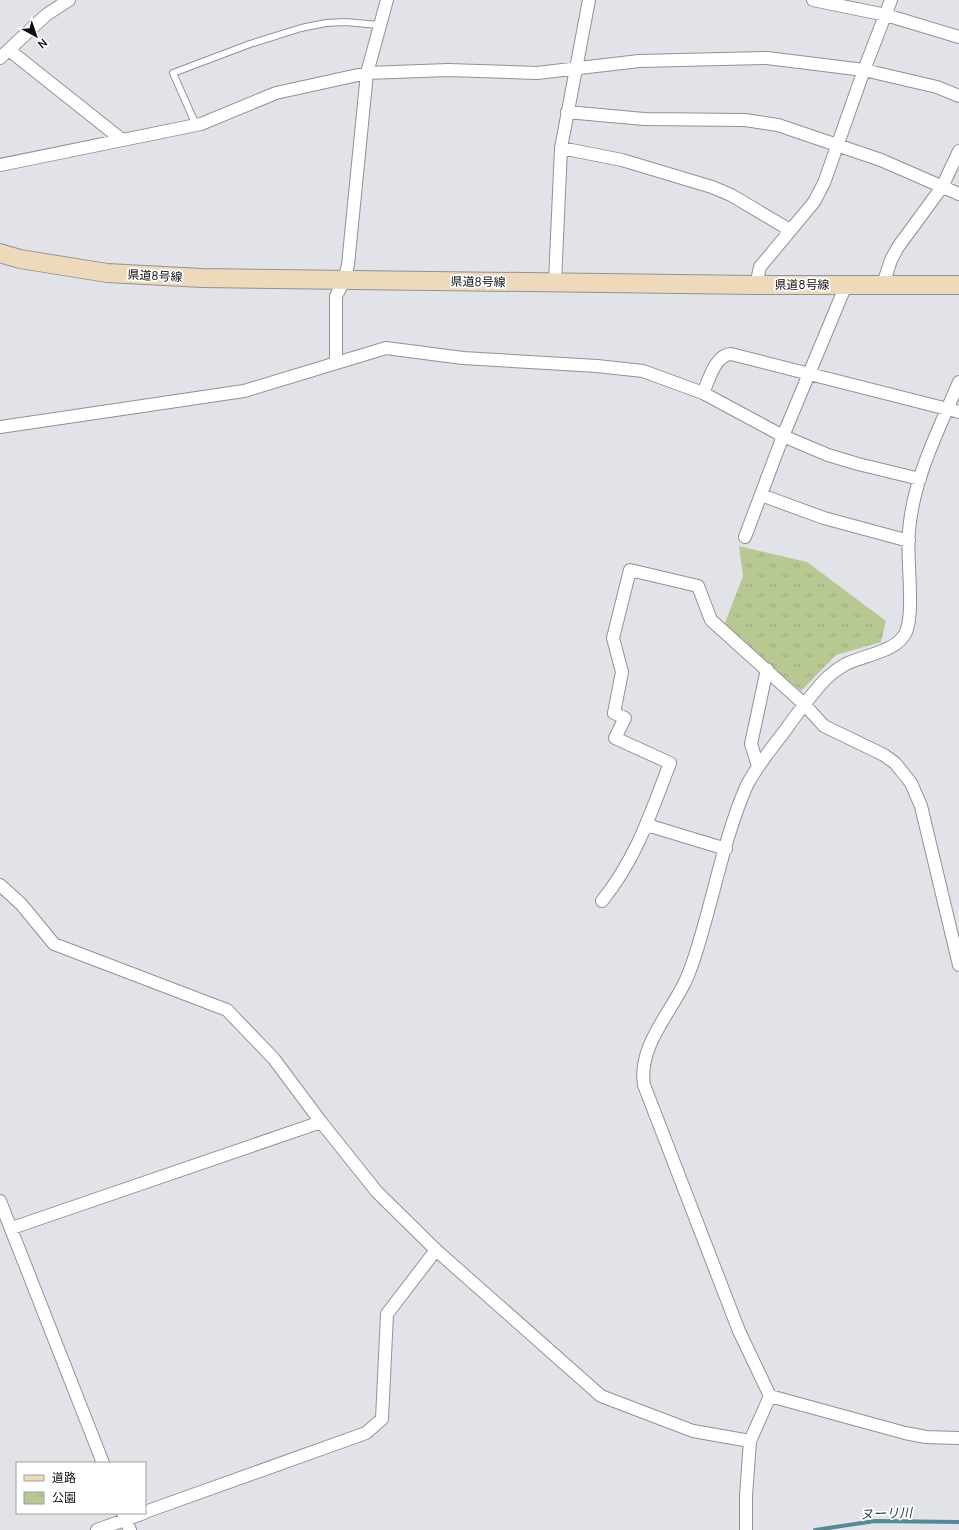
<svg xmlns="http://www.w3.org/2000/svg" width="959" height="1530" viewBox="0 0 959 1530" font-family="Manrope,'Noto Sans JP',sans-serif">
<style>
.park{fill:url(#park-tufts)}
.lines{fill:none;stroke-linecap:round;stroke-linejoin:round}
.stream{stroke:#568897;stroke-width:4}
.lane-casing{stroke:#919197;stroke-width:8}
.street-casing{stroke:#919197;stroke-width:14}
.secondary-casing{stroke:#919197;stroke-width:20}
.lane{stroke:#fff;stroke-width:6}
.street{stroke:#fff;stroke-width:12}
.secondary{stroke:#eed9bb;stroke-width:18}
.labels{text-anchor:middle;stroke-width:3.5;stroke-linejoin:round;paint-order:stroke}
.street-label{font-size:12px;fill:#0f0f12;stroke:#fff}
.water-label{font-size:13px;font-style:italic;fill:#1e404a;stroke:#fff}
</style>
<defs>
<pattern id="park-tufts" width="24" height="20" patternUnits="userSpaceOnUse"><rect width="24" height="20" fill="#b7c893"/><path d="M3 7l-1-3M5 7V3M7 7l1-3M15 17l-1-3M17 17v-4M19 17l1-3" fill="none" stroke="#9cab7e"/></pattern>
</defs>
<rect width="100%" height="100%" fill="#e2e3e9"/>
<path class="park" d="M 739,546 L 807,562 L 886,621 L 881,642 L 836,655 L 801,691 L 723,628 L 743,576 Z"/>
<g class="lines">
<path class="stream" d="M 815,1530 L 875,1521 L 959,1522"/>
<g class="lane-casing">
<path id="lane" d="M 196,125 L 173,73 L 250,44 L 301,28 L 326,23 L 345,22 L 379,25"/>
</g>
<g class="street-casing">
<path id="street" d="M 813,0 L 886,15 L 959,37
M 9,50 L 121,139
M 0,58 L 46,15 L 69,0
M 567,112 L 644,119 L 745,120 L 778,125 L 881,160 L 959,194
M 561,148 L 622,160 L 712,187 L 731,195 L 790,230
M 0,165 L 201,124 L 276,93 L 367,73 L 448,70 L 537,73 L 639,61 L 767,58 L 864,70 L 937,87 L 959,96
M 555,282 L 561,148 L 589,0
M 883,284 L 891,260 L 898,247 L 942,187 L 959,151
M 756,285 L 760,267 L 814,202 L 824,183 L 864,70 L 891,0
M 336,363 L 336,296 L 344,281 L 348,265 L 367,73 L 387,0
M 959,382 C 939,429 913,479 909,531 C 906,557 915,610 906,632 C 897,652 864,655 846,664 C 837,669 828,676 821,684 C 808,699 796,715 784,732 C 771,749 757,766 747,785 C 728,827 716,884 703,929 C 698,947 693,965 685,982 C 669,1015 638,1047 644,1085 L 739,1331 L 770,1396 L 905,1433 L 926,1437 L 959,1438
M 703,393 C 709,380 715,355 731,354 L 959,412
M 0,427 L 244,391 L 386,348 L 463,358 L 597,366 L 643,371 L 703,393 L 783,436 L 828,455 L 858,464 L 920,479
M 761,495 L 824,518 L 909,541
M 745,537 L 783,436 L 846,285
M 758,766 L 751,744 L 767,669
M 647,825 L 726,849
M 0,885 L 21,904 L 54,944 L 227,1010 L 274,1059 L 321,1122 L 377,1192 L 436,1250 L 601,1396 L 693,1431 L 750,1441
M 602,901 C 637,857 650,815 670,763 L 615,738 L 625,718 L 614,713 L 622,672 L 613,638 L 630,570 L 698,586 L 711,620 L 804,704 L 824,726 L 884,755 L 895,763 L 911,783 L 921,806 L 959,965
M 0,1201 L 103,1463
M 12,1228 L 321,1122
M 145,1512 L 366,1433 L 382,1419 L 387,1314 L 436,1250
M 123,1513 L 130,1530
M 97,1530 L 144,1513
M 746,1530 L 746,1496 L 750,1441 L 770,1396"/>
</g>
<g class="secondary-casing">
<path id="secondary" d="M 0,253 L 20,259 L 107,273 L 202,278 L 756,285 L 959,285"/>
</g>
<use href="#lane" class="lane"/>
<use href="#street" class="street"/>
<use href="#secondary" class="secondary"/>
</g>
<g class="labels">
<g class="street-label">
<text transform="translate(155 276) rotate(3)" y="4">県道8号線</text>
<text transform="translate(478 282) rotate(1)" y="4">県道8号線</text>
<text x="802" y="289">県道8号線</text>
</g>
<g class="water-label">
<text transform="translate(886 1513) rotate(-2)" y="5">ヌーリ川</text>
</g>
</g>
<rect x="16" y="1462" width="130" height="52" fill="#ffffff" stroke="#9f9fa0"/>
<rect x="24" y="1475" width="20" height="6" fill="#eed9bb" stroke="#9f9fa0"/>
<text x="52" y="1482" font-size="12" fill="#0f0f12">道路</text>
<rect x="24" y="1492" width="20" height="12" fill="url(#park-tufts)" stroke="#9f9fa0"/>
<text x="52" y="1502" font-size="12" fill="#0f0f12">公園</text>
<g transform="translate(36 36) rotate(140)" stroke="#ffffff" stroke-width="3" paint-order="stroke">
<path d="M0-3L7 15L0 10L-7 15Z" fill="#0f0f12"/>
<text y="-6" font-size="11" font-weight="bold" text-anchor="middle" fill="#0f0f12">N</text>
</g>
</svg>
